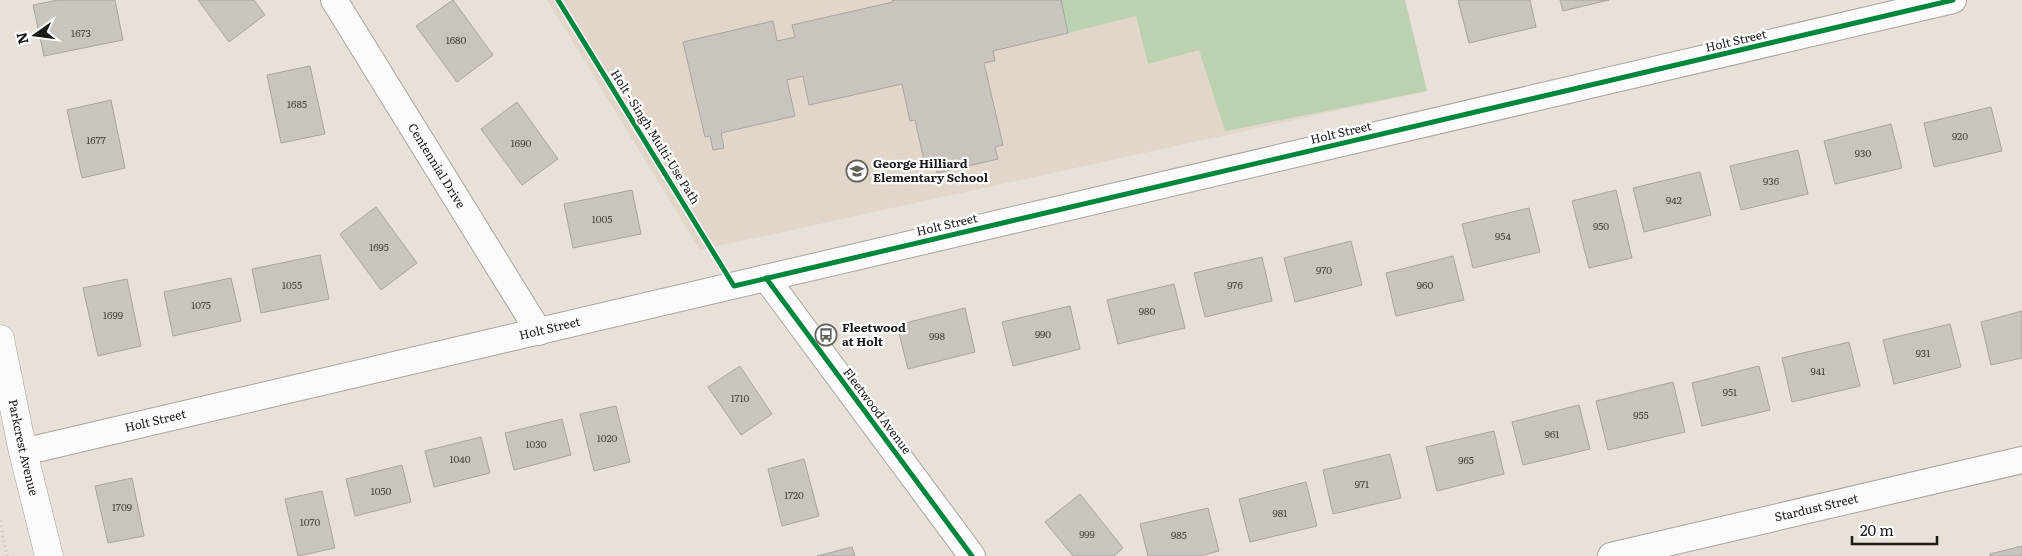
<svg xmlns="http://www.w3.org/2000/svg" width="2022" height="556" viewBox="0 0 2022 556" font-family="Literata,serif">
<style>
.built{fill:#e2d6c9}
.green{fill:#bad2b1}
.building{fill:#c9c4be;stroke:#a9a4a0}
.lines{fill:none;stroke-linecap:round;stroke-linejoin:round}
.minor-casing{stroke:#a9a49f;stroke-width:28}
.tertiary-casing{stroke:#a9a49f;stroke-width:29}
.path{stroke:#c5c3c0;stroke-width:3;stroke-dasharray:1 4;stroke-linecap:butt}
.minor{stroke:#fbfaf9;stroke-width:26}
.tertiary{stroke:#fbfaf9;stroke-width:28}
.cycleway-casing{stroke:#fff;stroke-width:8}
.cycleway{stroke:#00873e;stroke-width:5}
.labels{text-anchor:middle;stroke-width:4.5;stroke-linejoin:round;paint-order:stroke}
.number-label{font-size:10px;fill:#48443f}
.street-label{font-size:12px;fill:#1d1a15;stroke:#fff}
.poi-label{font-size:12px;font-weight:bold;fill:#1d1a15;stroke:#fff;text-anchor:start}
</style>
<rect width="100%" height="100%" fill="#e7e1da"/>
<path class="built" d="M 547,0 L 1405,0 L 1427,91 L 700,250 Z"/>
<path class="green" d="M 1061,0 L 1405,0 L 1427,91 L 1225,131 L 1199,50 L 1148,64 L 1136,16 L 1068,33 Z"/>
<path class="building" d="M 58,0 L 115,0 L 123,40 L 44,56 L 33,5 Z
M 198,0 L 254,0 L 265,15 L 229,42 Z
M 453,0 L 493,55 L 457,82 L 416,26 Z
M 892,0 L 1061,0 L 1068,33 L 993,51 L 995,61 L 984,63 L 1003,145 L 995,147 L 998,159 L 937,173 L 935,163 L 925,165 L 915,120 L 910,121 L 902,84 L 809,105 L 803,76 L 787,80 L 795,116 L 721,133 L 724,148 L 713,150 L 710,136 L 705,137 L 683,42 L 773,21 L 777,41 L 795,37 L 792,25 L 893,2 Z
M 1458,0 L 1530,0 L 1536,27 L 1469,43 Z
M 1560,0 L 1609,0 L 1563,11 Z
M 310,66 L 325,134 L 281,143 L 267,75 Z
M 111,100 L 125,168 L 82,178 L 67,110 Z
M 517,102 L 558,159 L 522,185 L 481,129 Z
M 1991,107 L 2002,151 L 1934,167 L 1924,123 Z
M 1891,124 L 1902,168 L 1835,184 L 1824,141 Z
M 1798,150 L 1808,194 L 1741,210 L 1730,166 Z
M 1700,172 L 1711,215 L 1644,232 L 1633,188 Z
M 632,190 L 641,234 L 573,248 L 564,204 Z
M 1616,190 L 1632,258 L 1589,268 L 1572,201 Z
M 376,207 L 417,263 L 381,290 L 340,234 Z
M 1529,208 L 1540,252 L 1473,268 L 1462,224 Z
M 1351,241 L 1362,285 L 1295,302 L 1284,258 Z
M 320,255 L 329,299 L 261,313 L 252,269 Z
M 1453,256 L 1464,300 L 1396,316 L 1386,273 Z
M 1262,257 L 1272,301 L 1205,317 L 1194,273 Z
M 231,278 L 241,321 L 173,336 L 164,292 Z
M 127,279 L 141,346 L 98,356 L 83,288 Z
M 1174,284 L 1185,328 L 1118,344 L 1107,300 Z
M 1070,306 L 1080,349 L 1013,366 L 1002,322 Z
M 965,308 L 975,352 L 908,369 L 897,325 Z
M 2022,311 L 2022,358 L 1991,365 L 1981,322 Z
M 1950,324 L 1961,367 L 1894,384 L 1883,340 Z
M 1849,342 L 1860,386 L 1792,402 L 1782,358 Z
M 740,366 L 772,414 L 741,435 L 708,387 Z
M 1759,366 L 1770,410 L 1702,426 L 1692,383 Z
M 1673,382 L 1685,432 L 1608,450 L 1596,401 Z
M 1579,405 L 1590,449 L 1523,465 L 1512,422 Z
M 616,406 L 630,462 L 594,471 L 580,414 Z
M 562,419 L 571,455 L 514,470 L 505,433 Z
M 1494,431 L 1504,474 L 1437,491 L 1426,447 Z
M 481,437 L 490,473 L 434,487 L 425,451 Z
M 1390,454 L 1401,498 L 1333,514 L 1323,470 Z
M 804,459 L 819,516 L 782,526 L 768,469 Z
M 402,465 L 411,502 L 355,516 L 346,479 Z
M 132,478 L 144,536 L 108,543 L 95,486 Z
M 1306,482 L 1317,526 L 1250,542 L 1239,499 Z
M 322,491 L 335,548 L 298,556 L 285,499 Z
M 1080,494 L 1123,548 L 1114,556 L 1073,556 L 1045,522 Z
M 1208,508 L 1219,551 L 1200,556 L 1148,556 L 1140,524 Z
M 2022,546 L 2022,556 L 1990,556 L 1990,554 Z
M 852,547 L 855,556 L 817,556 Z"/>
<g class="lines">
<g class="minor-casing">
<g id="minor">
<path id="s1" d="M 334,0 L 539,332"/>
<path d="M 766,278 L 972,556"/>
<path id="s2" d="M 23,452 L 1953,0"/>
<path id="s3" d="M 1611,556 L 2022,460"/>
</g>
</g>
<g class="tertiary-casing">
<g id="tertiary">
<path id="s4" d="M 0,339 L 23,452 L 49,556"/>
</g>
</g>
<path class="path" d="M 0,521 L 7,556"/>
<use href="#minor" class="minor"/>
<use href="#tertiary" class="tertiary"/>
<g class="cycleway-casing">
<path id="cycleway" d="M 558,0 L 734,286 L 1953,0
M 766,278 L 972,556"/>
</g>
<use href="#cycleway" class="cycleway"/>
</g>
<defs>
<g id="school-ring" transform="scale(1.125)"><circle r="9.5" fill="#fff" stroke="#64605a" stroke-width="1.5"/><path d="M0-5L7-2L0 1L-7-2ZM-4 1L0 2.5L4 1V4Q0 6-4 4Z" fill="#64605a"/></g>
<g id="bus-ring" transform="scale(1.125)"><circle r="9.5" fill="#fff" stroke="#64605a" stroke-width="1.5"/><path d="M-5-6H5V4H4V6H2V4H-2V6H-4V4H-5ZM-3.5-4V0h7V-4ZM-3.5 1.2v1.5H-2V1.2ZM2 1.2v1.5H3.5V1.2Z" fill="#64605a"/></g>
</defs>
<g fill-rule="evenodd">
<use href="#school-ring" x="857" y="171"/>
<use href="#bus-ring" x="826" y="335"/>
</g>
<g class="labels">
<g class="number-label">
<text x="81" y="37">1673</text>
<text x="456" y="44">1680</text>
<text x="297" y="108">1685</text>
<text x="1960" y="140">920</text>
<text x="96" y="144">1677</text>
<text x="521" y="147">1690</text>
<text x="1863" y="157">930</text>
<text x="1771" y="185">936</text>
<text x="1674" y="204">942</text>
<text x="602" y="223">1005</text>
<text x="1601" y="230">950</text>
<text x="1503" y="240">954</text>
<text x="379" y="251">1695</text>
<text x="1324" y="274">970</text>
<text x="292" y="289">1055</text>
<text x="1235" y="289">976</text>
<text x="1425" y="289">960</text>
<text x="201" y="309">1075</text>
<text x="1147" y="315">980</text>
<text x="113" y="319">1699</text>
<text x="1043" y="338">990</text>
<text x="937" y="340">998</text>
<text x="1923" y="357">931</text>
<text x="1818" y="375">941</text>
<text x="1730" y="396">951</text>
<text x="740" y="402">1710</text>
<text x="1641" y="419">955</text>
<text x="1552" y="438">961</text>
<text x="607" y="442">1020</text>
<text x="536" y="448">1030</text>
<text x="460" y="463">1040</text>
<text x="1466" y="464">965</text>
<text x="1362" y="488">971</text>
<text x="381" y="495">1050</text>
<text x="794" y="499">1720</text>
<text x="122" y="511">1709</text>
<text x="1280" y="517">981</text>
<text x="310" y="526">1070</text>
<text x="1087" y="538">999</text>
<text x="1179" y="539">985</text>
</g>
<g class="street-label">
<text transform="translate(1736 41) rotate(-13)" y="4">Holt Street</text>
<text transform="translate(1341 133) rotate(-13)" y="4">Holt Street</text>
<text transform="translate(655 137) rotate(58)" y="4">Holt - Singh Multi-Use Path</text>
<text dy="4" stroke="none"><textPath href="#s1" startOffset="195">Centennial Drive</textPath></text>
<text transform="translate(947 225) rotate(-13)" y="4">Holt Street</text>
<text dy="4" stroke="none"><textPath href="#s2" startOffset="541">Holt Street</textPath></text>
<text transform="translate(877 411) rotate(53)" y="4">Fleetwood Avenue</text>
<text dy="4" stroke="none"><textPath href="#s2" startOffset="136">Holt Street</textPath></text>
<text dy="4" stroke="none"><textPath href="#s4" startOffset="111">Parkcrest Avenue</textPath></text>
<text dy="4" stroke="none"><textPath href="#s3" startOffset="211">Stardust Street</textPath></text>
</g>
<g class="poi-label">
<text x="873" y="168">George Hilliard<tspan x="873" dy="14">Elementary School</tspan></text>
<text x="842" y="332">Fleetwood<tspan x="842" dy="14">at Holt</tspan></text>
</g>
</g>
<g transform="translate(35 35) rotate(256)" stroke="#ffffff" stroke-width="4" paint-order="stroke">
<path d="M0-4L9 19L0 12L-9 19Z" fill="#1d1a15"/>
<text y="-8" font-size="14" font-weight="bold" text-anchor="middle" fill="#1d1a15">N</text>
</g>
<path d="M1852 536v8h85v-8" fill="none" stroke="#1d1a15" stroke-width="2.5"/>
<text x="1860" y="536" font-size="15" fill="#1d1a15" stroke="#ffffff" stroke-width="4" paint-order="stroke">20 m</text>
</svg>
